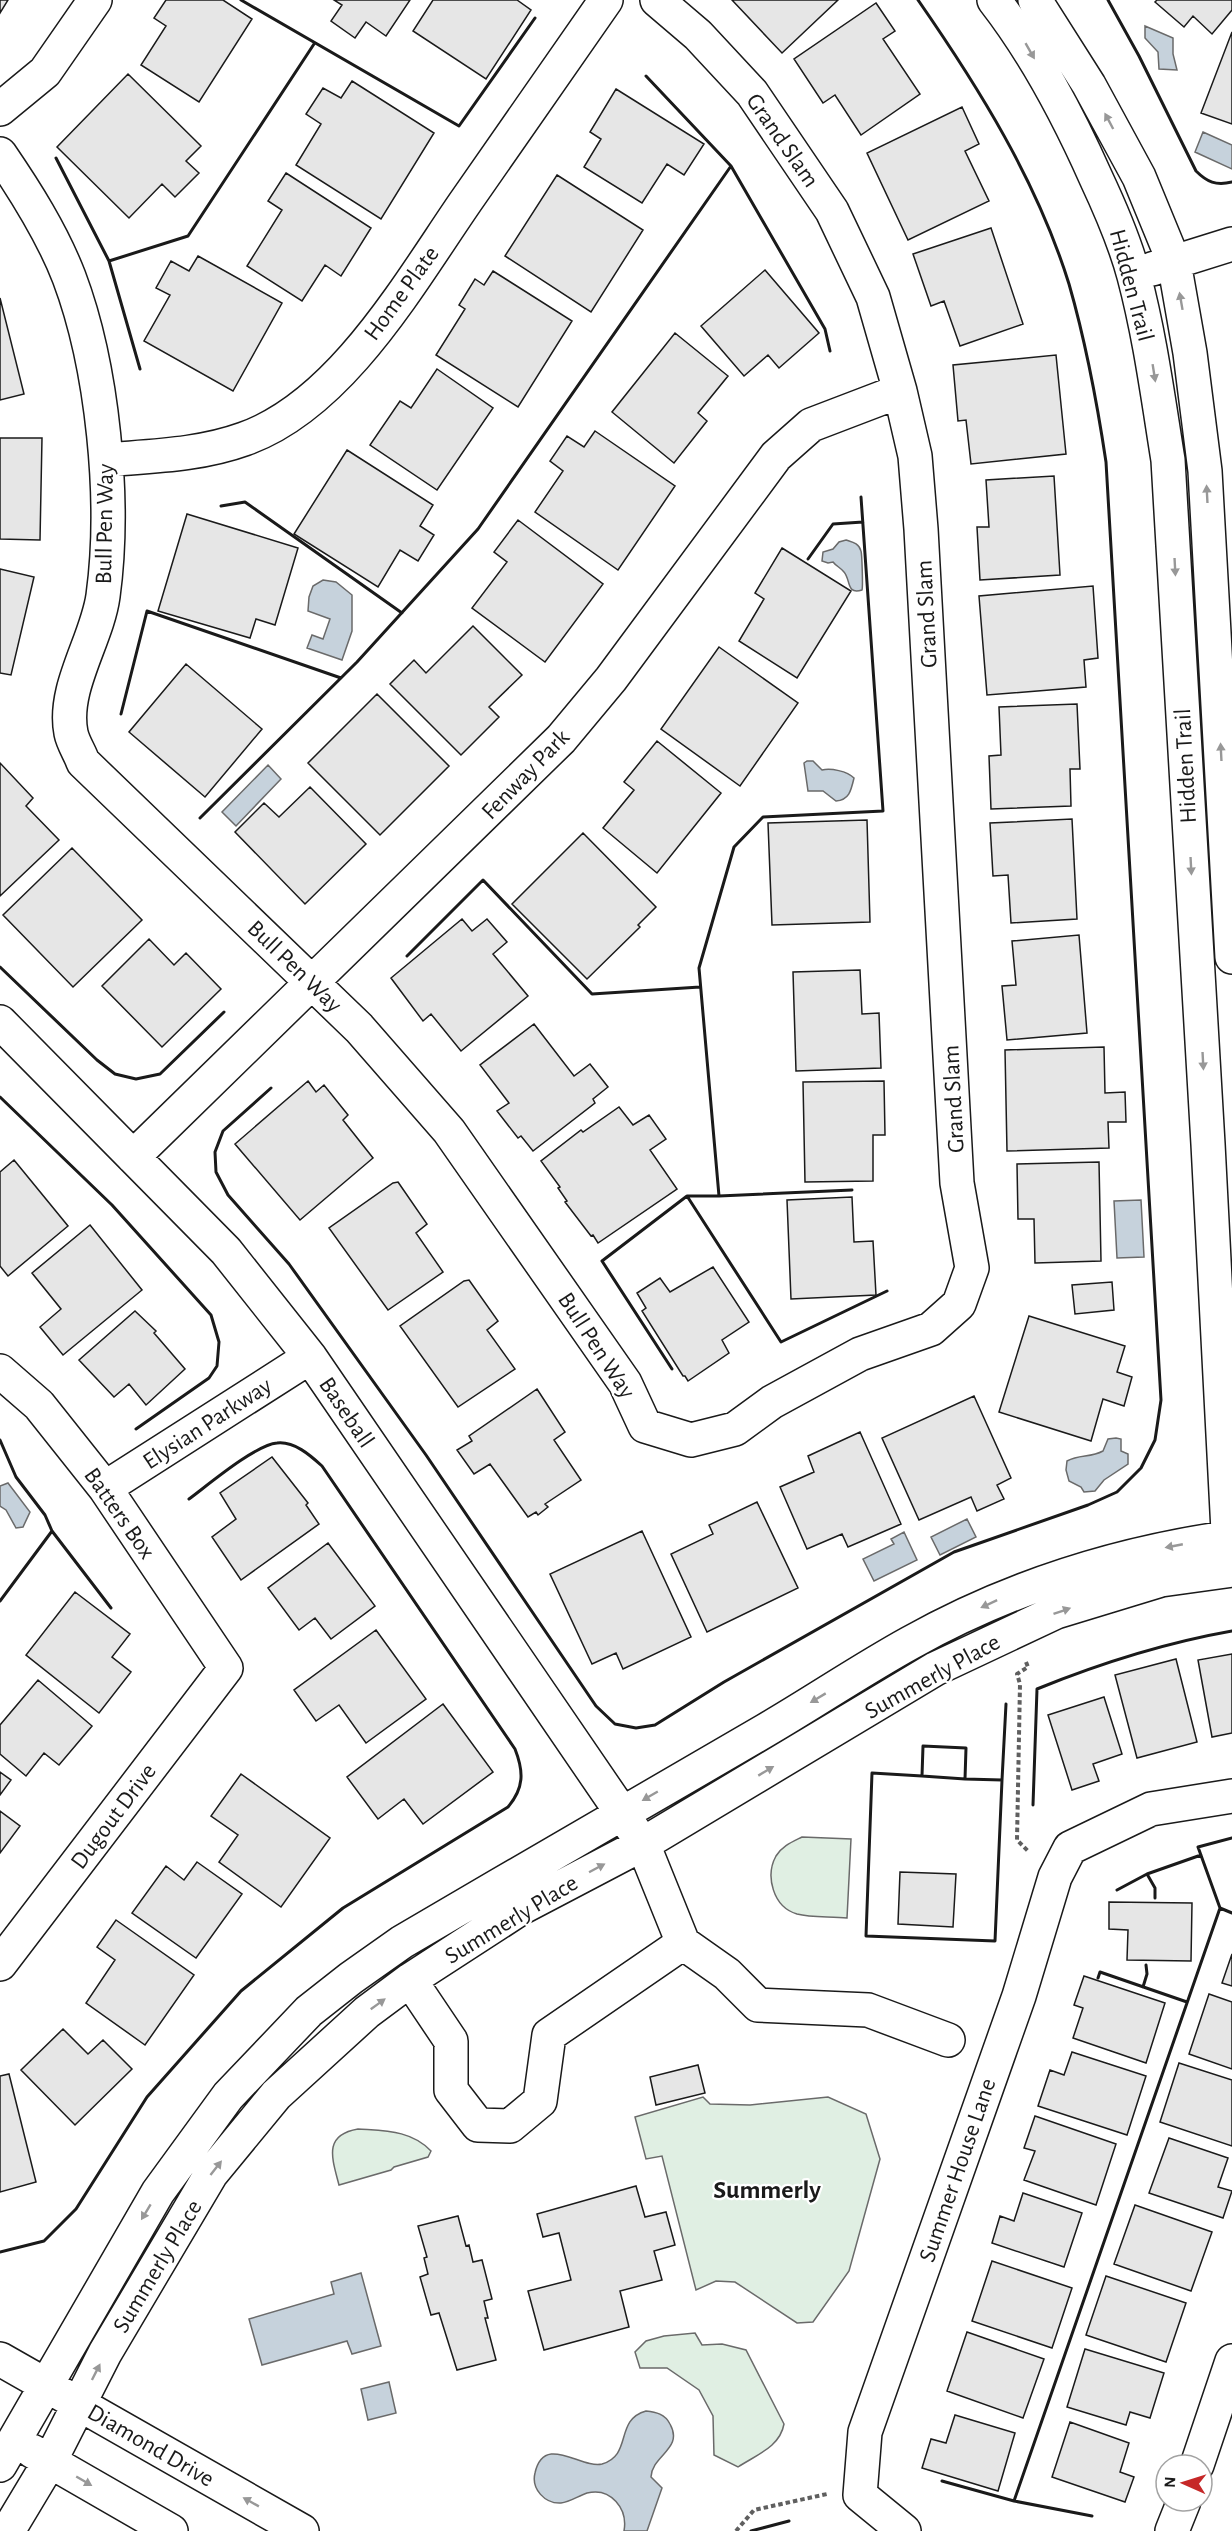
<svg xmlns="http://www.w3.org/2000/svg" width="1232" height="2531" viewBox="0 0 1232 2531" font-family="'Alegreya Sans',sans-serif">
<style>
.green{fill:#e0efe3;stroke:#6a6a6a;stroke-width:1.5}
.water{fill:#c6d2dc;stroke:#6a6a6a;stroke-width:1.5}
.building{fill:#e6e6e6;stroke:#1a1a1a;stroke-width:1.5}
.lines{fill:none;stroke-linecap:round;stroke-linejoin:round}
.minor-casing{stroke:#1a1a1a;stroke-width:36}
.path{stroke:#5f5f5f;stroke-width:4;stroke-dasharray:4.5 3;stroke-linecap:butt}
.minor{stroke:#fff;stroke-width:33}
.wall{stroke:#1a1a1a;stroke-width:3}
.oneway{fill:#989898}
.labels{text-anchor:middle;stroke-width:4.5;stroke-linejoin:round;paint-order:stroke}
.street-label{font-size:24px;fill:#1a1a1a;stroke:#fff}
.neighbourhood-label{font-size:26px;font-weight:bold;fill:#1a1a1a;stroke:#fff}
</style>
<rect width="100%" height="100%" fill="#fff"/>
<path class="green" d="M 802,1837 L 851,1839 L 847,1918 C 832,1916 812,1918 797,1914 C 773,1907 765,1876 776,1856 C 782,1846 792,1842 802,1837 Z
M 703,2097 L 710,2104 L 750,2105 L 828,2097 L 866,2114 L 880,2159 L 849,2271 L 813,2322 L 797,2323 L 735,2282 L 716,2281 L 696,2290 L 662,2156 L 646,2159 L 635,2117 Z
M 358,2129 C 385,2131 411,2130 431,2151 L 428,2157 L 394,2167 L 391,2170 L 339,2185 C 332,2158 323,2135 358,2129 Z
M 695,2333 L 702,2345 L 722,2344 L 746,2350 L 784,2424 C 780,2447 756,2455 738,2467 L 714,2455 L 713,2416 L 699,2390 L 667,2368 L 640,2368 L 635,2352 L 646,2341 L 664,2336 Z"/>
<path class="water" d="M 1145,26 L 1173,38 L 1173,54 L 1177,70 L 1159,69 L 1158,52 L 1145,38 Z
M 1203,132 L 1232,145 L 1232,169 L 1195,152 Z
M 846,540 C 852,542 859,543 861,551 C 862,554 863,587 862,590 C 846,595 851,580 844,572 C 841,568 836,566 833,562 L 828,563 L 822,561 L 823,552 L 833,549 L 839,542 Z
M 323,580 L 336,582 L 352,595 L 352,631 L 342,660 L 307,648 L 312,635 L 323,639 L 330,619 L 308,611 L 309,597 L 313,586 Z
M 807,761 L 813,761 L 822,770 C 831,768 847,771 854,778 C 851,791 849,800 836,801 L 823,791 L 808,791 L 804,763 Z
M 268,765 L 281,779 L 236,826 L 222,812 Z
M 1141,1200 L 1144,1257 L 1117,1258 L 1114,1201 Z
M 1116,1438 L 1121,1439 L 1121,1451 L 1128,1454 L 1128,1464 L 1104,1480 L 1095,1491 L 1084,1492 L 1081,1487 L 1069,1481 L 1066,1470 L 1067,1461 C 1080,1454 1090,1458 1103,1451 L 1108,1439 Z
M 8,1483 L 30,1512 L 23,1527 L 16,1528 L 6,1510 L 0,1506 L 0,1486 Z
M 967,1519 L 976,1537 L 940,1555 L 931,1537 Z
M 904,1532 L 917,1560 L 874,1581 L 863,1559 L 894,1544 L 891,1539 Z
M 361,2273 L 381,2346 L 352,2354 L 347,2341 L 262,2365 L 249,2319 L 334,2294 L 331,2282 Z
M 389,2382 L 396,2413 L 368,2420 L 361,2389 Z
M 646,2411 C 656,2412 665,2414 670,2424 C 684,2449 652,2455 651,2477 L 662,2488 L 647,2531 L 624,2531 C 628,2509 611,2487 587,2493 C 578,2496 570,2502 561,2503 C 545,2504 531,2489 535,2473 C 544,2433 581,2469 602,2464 C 633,2455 614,2420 646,2411 Z"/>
<path class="building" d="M 0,0 L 8,0 L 0,13 Z
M 166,0 L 223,0 L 252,19 L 199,102 L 141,65 L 166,26 L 154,18 Z
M 334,0 L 410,0 L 386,36 L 366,22 L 355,38 L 331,21 L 342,5 Z
M 433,0 L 517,0 L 531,10 L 486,79 L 413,31 Z
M 732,0 L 838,0 L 782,53 Z
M 1157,0 L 1232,0 L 1232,10 L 1212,34 L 1193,16 L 1184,27 L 1155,2 Z
M 876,3 L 895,31 L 883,39 L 920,94 L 861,135 L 835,95 L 823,103 L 794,59 Z
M 1232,32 L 1232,124 L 1201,113 Z
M 128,74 L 201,146 L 186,161 L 199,173 L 175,197 L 162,184 L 129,218 L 57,147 Z
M 352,81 L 434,133 L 381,219 L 296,165 L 321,124 L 306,114 L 323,88 L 341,98 Z
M 616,89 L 704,144 L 684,175 L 667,164 L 642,203 L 584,167 L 601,139 L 590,132 Z
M 962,107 L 979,144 L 965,151 L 989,201 L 908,240 L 867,153 Z
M 286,173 L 371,228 L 341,276 L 325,265 L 302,301 L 247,266 L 282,210 L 268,201 Z
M 557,175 L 643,230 L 591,312 L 505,256 Z
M 991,228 L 1023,324 L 960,346 L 944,301 L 931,306 L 913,254 Z
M 198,256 L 282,303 L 233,391 L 144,341 L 170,295 L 156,288 L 171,261 L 189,271 Z
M 765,270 L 819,333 L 779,368 L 768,355 L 744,376 L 701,326 Z
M 493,271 L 572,321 L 518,407 L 436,355 L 465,309 L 459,305 L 475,279 L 484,285 Z
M 0,298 L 24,394 L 0,400 Z
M 675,333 L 728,376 L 698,413 L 707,421 L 674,463 L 612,412 Z
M 1056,355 L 1066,454 L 971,464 L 966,420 L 958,421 L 953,365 Z
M 437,369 L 493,408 L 437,490 L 370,445 L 400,401 L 411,408 Z
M 595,431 L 675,486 L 618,570 L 535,512 L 563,471 L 550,461 L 567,436 L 584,447 Z
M 0,438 L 42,438 L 40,540 L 0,539 Z
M 347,450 L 433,505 L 420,526 L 434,535 L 418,561 L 400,550 L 378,587 L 294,534 Z
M 1054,476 L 1060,575 L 980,580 L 977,527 L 989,527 L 986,480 Z
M 187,514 L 298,548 L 275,625 L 256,619 L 250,638 L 158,611 Z
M 518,520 L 603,584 L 545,662 L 472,608 L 507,562 L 494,552 Z
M 782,548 L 851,591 L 797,678 L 739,641 L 764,599 L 755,593 Z
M 0,569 L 34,577 L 11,675 L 0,673 Z
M 1093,586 L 1098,658 L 1084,660 L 1086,687 L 987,695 L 979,596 Z
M 473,626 L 522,675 L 489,707 L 499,717 L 461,755 L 390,684 L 414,660 L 426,673 Z
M 719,647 L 798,703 L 740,786 L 661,729 Z
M 186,664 L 262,729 L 205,797 L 129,732 Z
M 377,694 L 449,766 L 380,835 L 308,763 Z
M 1077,704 L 1080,769 L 1070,769 L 1071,806 L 991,809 L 989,756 L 1001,755 L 999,707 Z
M 657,741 L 721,793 L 657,873 L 603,828 L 634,790 L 624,782 Z
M 0,763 L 33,798 L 26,806 L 59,840 L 0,896 Z
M 310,787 L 366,844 L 305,904 L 235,832 L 264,803 L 279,817 Z
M 1072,819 L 1077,919 L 1011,923 L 1008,875 L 993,876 L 990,823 Z
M 867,820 L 870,922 L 772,925 L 768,823 Z
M 583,833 L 656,907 L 638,925 L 640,927 L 587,979 L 512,904 Z
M 72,848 L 142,920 L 73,987 L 3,915 Z
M 462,919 L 472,931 L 487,919 L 507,942 L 493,954 L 528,996 L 461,1051 L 431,1014 L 423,1021 L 391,978 Z
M 1079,935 L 1087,1033 L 1007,1040 L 1002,986 L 1016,985 L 1012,941 Z
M 149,939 L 174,965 L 186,953 L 221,989 L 162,1047 L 102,986 Z
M 860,970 L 862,1014 L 879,1013 L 881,1068 L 796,1071 L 793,972 Z
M 534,1024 L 574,1076 L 590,1064 L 608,1087 L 593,1099 L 595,1103 L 533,1151 L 521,1136 L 518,1138 L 497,1111 L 509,1103 L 480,1065 Z
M 1104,1047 L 1105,1093 L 1125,1092 L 1126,1122 L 1108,1122 L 1109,1148 L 1007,1151 L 1005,1050 Z
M 308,1081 L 316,1092 L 324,1085 L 348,1115 L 343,1120 L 373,1158 L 300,1220 L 235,1144 Z
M 884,1081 L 885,1135 L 873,1135 L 873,1181 L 805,1182 L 803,1082 Z
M 619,1107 L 633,1125 L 649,1115 L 666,1139 L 650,1150 L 677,1189 L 598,1243 L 593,1235 L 591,1236 L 565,1202 L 567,1201 L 558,1188 L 560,1187 L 541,1161 L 581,1130 L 583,1132 Z
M 14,1160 L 68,1226 L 8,1276 L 0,1266 L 0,1172 Z
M 1099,1162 L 1101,1261 L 1035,1263 L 1034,1219 L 1018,1219 L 1017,1164 Z
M 398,1182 L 427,1224 L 416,1233 L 443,1272 L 388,1310 L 329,1228 L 393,1183 Z
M 852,1197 L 854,1242 L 873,1241 L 876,1295 L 791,1299 L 787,1200 Z
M 90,1225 L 142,1290 L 63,1355 L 40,1327 L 61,1309 L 32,1273 Z
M 713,1267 L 749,1322 L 722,1340 L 729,1353 L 688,1381 L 685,1376 L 683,1376 L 642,1311 L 646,1308 L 637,1293 L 660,1278 L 670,1292 Z
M 469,1280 L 498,1321 L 487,1330 L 515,1369 L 458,1407 L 400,1326 L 464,1281 Z
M 1112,1282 L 1114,1310 L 1075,1314 L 1072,1285 Z
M 135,1311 L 156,1331 L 154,1333 L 185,1369 L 146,1405 L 129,1384 L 114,1397 L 79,1360 Z
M 1029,1316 L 1125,1346 L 1117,1372 L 1132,1377 L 1124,1406 L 1103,1399 L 1091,1441 L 999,1412 Z
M 537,1389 L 565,1432 L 554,1440 L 581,1480 L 545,1504 L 548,1507 L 538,1515 L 536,1512 L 528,1517 L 490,1464 L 474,1474 L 457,1450 L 472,1441 L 469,1436 Z
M 974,1396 L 1011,1478 L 997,1485 L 1004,1499 L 977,1511 L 971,1497 L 919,1520 L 882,1438 Z
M 860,1432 L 901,1524 L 848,1547 L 842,1534 L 807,1549 L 780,1487 L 814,1472 L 808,1456 Z
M 272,1457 L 308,1503 L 306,1505 L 319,1524 L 241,1580 L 212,1537 L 236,1519 L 220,1493 Z
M 757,1502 L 798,1588 L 707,1632 L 671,1554 L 713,1534 L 709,1525 Z
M 642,1531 L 691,1637 L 623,1669 L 616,1653 L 592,1664 L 550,1574 Z
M 328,1543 L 375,1606 L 331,1639 L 315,1618 L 299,1630 L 268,1588 Z
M 75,1592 L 130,1634 L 112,1657 L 131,1672 L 99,1713 L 26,1655 Z
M 376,1630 L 426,1699 L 366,1743 L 339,1705 L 316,1721 L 294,1690 Z
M 1232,1654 L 1232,1733 L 1212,1737 L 1198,1660 Z
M 1176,1659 L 1197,1742 L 1137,1758 L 1115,1675 Z
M 38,1680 L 92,1726 L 59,1765 L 44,1753 L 26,1776 L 0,1754 L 0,1725 Z
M 1104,1697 L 1122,1754 L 1093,1764 L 1099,1781 L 1072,1790 L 1048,1715 Z
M 443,1704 L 493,1772 L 423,1824 L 404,1799 L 378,1819 L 347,1777 Z
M 0,1772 L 11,1780 L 0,1795 Z
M 241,1774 L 330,1838 L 281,1907 L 219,1862 L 238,1835 L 211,1816 Z
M 0,1811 L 20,1826 L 0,1853 Z
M 197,1862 L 242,1894 L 196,1958 L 132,1913 L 166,1866 L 184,1880 Z
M 900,1872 L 956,1874 L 953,1927 L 898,1924 Z
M 1109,1902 L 1192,1903 L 1191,1961 L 1127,1960 L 1128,1930 L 1109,1929 Z
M 116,1920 L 194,1975 L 145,2045 L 86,2003 L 115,1960 L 97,1947 Z
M 1232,1954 L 1232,1986 L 1222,1983 Z
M 1084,1976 L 1165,2003 L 1146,2063 L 1073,2038 L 1083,2008 L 1074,2005 Z
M 1209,1994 L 1232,2002 L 1232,2069 L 1189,2054 Z
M 63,2029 L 88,2054 L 103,2040 L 132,2069 L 75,2125 L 21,2070 Z
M 1072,2052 L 1146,2076 L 1127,2135 L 1038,2106 L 1050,2070 L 1064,2075 Z
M 1179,2063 L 1232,2080 L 1232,2146 L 1160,2122 Z
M 698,2065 L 705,2093 L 656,2105 L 650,2077 Z
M 9,2074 L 36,2182 L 0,2192 L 0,2076 Z
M 1035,2116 L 1116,2144 L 1096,2205 L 1024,2180 L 1035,2151 L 1024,2148 Z
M 1169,2138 L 1228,2158 L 1218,2187 L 1232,2191 L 1223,2218 L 1149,2193 Z
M 636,2186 L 645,2217 L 666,2212 L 675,2245 L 654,2251 L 662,2280 L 620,2291 L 629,2327 L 544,2350 L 528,2291 L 571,2280 L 559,2233 L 543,2237 L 537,2214 Z
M 1023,2193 L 1082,2213 L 1064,2267 L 992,2243 L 1000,2216 L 1014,2221 Z
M 1135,2205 L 1212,2232 L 1191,2291 L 1114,2264 Z
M 458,2216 L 466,2246 L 469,2245 L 473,2262 L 482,2260 L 492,2299 L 484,2301 L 488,2318 L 485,2318 L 496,2360 L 457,2370 L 439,2313 L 431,2315 L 420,2277 L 428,2274 L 424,2258 L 427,2257 L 418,2226 Z
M 992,2261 L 1072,2288 L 1052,2348 L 972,2321 Z
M 1106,2276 L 1186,2303 L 1166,2362 L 1086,2335 Z
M 967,2332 L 1044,2359 L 1023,2418 L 947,2391 Z
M 1085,2349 L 1164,2373 L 1150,2418 L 1130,2412 L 1126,2425 L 1067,2407 Z
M 955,2415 L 1015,2433 L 998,2491 L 922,2468 L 931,2439 L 946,2443 Z
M 1070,2422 L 1129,2443 L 1120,2472 L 1134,2477 L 1125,2502 L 1052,2477 Z"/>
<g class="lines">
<g class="minor-casing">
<path id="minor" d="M 994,0 C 1036,54 1068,115 1096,178 C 1111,210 1125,242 1134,276 C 1150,336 1158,398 1168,460 L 1208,1144 L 1230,1570
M 1035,0 L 1089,85 L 1139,177 L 1174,262 L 1190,353 L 1205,471 L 1232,957
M 0,109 L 45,72 L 95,0
M 0,154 C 26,192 52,233 69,277 C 103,367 116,501 103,596 C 97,640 62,688 71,733 C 73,743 80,753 83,762 L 359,1028 L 449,1131 L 625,1383 L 645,1426 L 691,1440 L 735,1429 L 772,1402 L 860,1354 L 931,1329 L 959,1304 L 972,1268 L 957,1183 L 921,529 L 915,456 L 900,391 L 873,297 L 832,211 L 752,93 L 698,35 L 657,0
M 1152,269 L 1232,244
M 106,460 C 152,456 200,455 244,439 C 341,405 410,282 466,201 C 513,134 560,67 606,0
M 0,1022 L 226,1251 L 310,1357 L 643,1844 L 683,1943 L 549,2035 L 540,2101 L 510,2126 L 478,2125 L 451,2090 L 451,2041 L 410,1980
M 133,1157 L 561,739 L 611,679 L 776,456 L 811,425 L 900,391
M 0,1371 L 39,1405 L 105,1488 L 226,1668 L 0,1964
M 105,1488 L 310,1357
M 683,1943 L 727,1974 L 758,2005 L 868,2010 L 948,2040
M 0,2359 L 302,2531
M 32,2451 L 171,2531
M 0,2465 L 158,2192 L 228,2096 L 309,2011 L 351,1978 L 402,1942 C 523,1871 644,1801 766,1730 C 814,1702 861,1670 910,1643 C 1010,1587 1119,1553 1232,1537
M 1197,2465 L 1232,2361
M 8,2531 L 50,2461 L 105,2353 L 211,2174 L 276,2095 L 367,2012 L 410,1980 L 521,1908 L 643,1844 L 935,1669 L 1056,1612 L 1161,1580 L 1232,1570
M 904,2531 L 860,2495 L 865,2432 L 1019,1996 L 1055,1877 L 1070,1848 L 1151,1809 L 1232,1796
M 1172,2531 L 1184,2501"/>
</g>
<path class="path" d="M 1026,1662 L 1028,1667 L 1017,1674 L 1020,1684 L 1017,1840 L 1029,1852
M 736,2531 L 754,2510 L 827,2494"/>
<use href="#minor" class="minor"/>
<path class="wall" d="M 241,0 L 459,126 L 535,18
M 1108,0 L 1139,56 L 1196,171 C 1207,182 1216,186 1232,182
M 646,76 L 731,166 L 825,329 L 830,351
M 56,158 L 109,261 L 140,369
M 109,261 L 188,236 L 314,44
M 221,506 L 245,502 L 402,613
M 808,559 L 833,524 L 863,522
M 121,714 L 147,611 L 341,678
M 200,818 L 357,662 L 478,529 L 731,166
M 407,956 L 483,880 L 592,994 L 700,987
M 0,967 L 97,1060 L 115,1074 L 136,1079 L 160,1074 L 224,1012
M 271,1088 L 223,1131 L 215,1152 L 216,1172 L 228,1195 L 289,1264 L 426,1455 L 596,1706 L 615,1724 L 636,1728 L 655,1725 L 724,1682 L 954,1552 L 1088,1505 L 1117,1492 L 1141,1468 L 1155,1440 L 1161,1400 L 1106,462 C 1097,402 1086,343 1069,284 C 1037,181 979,88 918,0
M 0,1097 L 112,1205 L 211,1315 L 219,1342 L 217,1366 L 209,1378 L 136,1429
M 852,1190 L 719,1196 L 699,968 L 734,847 L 763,817 L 883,811 L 861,497
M 719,1196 L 687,1196 L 781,1342 L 887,1291
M 672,1369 L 602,1261 L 687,1196
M 0,1440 L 16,1477 L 45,1515 L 52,1531 L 111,1608
M 0,1601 L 52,1531
M 923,1746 L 966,1748 L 965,1779 L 1002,1780 L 995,1941 L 866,1936 L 872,1773 L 922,1776 Z
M 922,1776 L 965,1779
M 1002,1780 L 1006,1704
M 1033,1805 L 1037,1689 C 1101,1663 1164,1643 1232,1631
M 1232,1838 L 1198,1847 L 1220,1908 L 1232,1913
M 1117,1890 L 1147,1874
M 1155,1898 L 1155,1888 L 1147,1874 L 1201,1855
M 1098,1978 L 1100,1972 L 1187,2002
M 1143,1987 L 1147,1974 L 1146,1965
M 0,2252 L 44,2241 L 76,2209 L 147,2097 L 241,1991 L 343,1908 L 508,1807 C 524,1788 524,1772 515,1749 L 322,1466 C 310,1455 294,1441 277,1443 C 255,1445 208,1485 189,1499
M 942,2481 L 1014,2501 L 1092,2516
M 1014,2501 L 1220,1908
M 751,2531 L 789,2521"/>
</g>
<defs><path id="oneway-solid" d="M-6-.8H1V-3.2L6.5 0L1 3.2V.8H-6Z" transform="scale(1.5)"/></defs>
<g class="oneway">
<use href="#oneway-solid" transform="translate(1030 51) rotate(60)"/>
<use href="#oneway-solid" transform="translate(1109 121) rotate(-118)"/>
<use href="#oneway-solid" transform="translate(1181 301) rotate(-100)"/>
<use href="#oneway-solid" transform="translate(1154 373) rotate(81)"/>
<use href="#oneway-solid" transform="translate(1207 494) rotate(-93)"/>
<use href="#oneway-solid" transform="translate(1175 567) rotate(87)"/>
<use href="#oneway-solid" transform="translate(1221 752) rotate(-93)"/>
<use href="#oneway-solid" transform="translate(1191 866) rotate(87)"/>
<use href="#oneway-solid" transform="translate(1203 1061) rotate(87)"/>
<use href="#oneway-solid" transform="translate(1174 1546) rotate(169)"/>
<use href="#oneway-solid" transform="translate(989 1604) rotate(155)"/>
<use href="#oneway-solid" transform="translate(1062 1611) rotate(-19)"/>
<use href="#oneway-solid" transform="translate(818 1698) rotate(149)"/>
<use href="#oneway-solid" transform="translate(766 1771) rotate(-31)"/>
<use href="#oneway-solid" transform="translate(650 1796) rotate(150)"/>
<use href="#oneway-solid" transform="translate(597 1868) rotate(-28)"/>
<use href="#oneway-solid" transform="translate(378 2004) rotate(-36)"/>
<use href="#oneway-solid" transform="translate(216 2168) rotate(-52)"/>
<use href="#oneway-solid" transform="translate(146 2212) rotate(121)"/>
<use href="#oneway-solid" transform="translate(96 2372) rotate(-63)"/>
<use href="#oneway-solid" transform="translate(84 2481) rotate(30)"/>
<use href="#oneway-solid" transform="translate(251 2502) rotate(-151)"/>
</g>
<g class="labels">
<g class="street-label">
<text transform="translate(783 140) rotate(55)" y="8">Grand Slam</text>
<text transform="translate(1132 285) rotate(75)" y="8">Hidden Trail</text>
<text transform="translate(401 293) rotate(-54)" y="8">Home Plate</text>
<text transform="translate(104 524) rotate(-89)" y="8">Bull Pen Way</text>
<text transform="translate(926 614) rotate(-93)" y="8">Grand Slam</text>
<text transform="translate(1185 766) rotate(-93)" y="8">Hidden Trail</text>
<text transform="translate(525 774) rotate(-46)" y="8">Fenway Park</text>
<text transform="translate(295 966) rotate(44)" y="8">Bull Pen Way</text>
<text transform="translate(953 1099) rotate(-93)" y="8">Grand Slam</text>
<text transform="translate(597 1345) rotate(57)" y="8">Bull Pen Way</text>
<text transform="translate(347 1412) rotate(56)" y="8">Baseball</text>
<text transform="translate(207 1423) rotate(-33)" y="8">Elysian Parkway</text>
<text transform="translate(120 1513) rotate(55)" y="8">Batters Box</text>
<text transform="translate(932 1676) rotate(-29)" y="8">Summerly Place</text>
<text transform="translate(113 1816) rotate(-53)" y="8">Dugout Drive</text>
<text transform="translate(511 1919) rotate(-31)" y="8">Summerly Place</text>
<text transform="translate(957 2170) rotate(-71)" y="8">Summer House Lane</text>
<text transform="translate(157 2266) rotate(-59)" y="8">Summerly Place</text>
<text transform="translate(151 2445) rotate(30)" y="8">Diamond Drive</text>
</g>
<g class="neighbourhood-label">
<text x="767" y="2198">Summerly</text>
</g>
</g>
<g transform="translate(1184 2483) rotate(273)"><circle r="28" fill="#ffffff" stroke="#a3a3a3" stroke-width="1.5"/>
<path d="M0-4.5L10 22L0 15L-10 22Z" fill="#c62828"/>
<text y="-9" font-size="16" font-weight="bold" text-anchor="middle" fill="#1a1a1a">N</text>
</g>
</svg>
